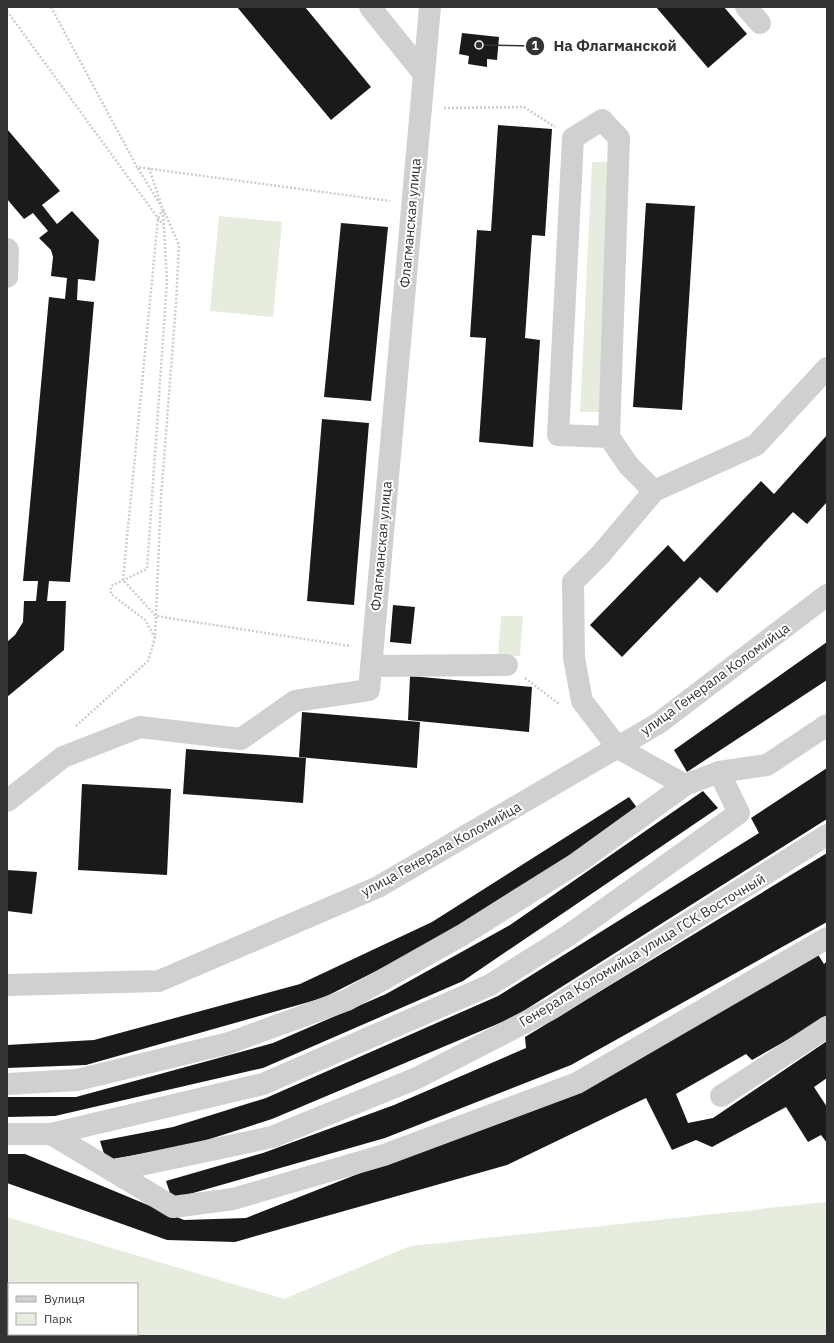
<svg xmlns="http://www.w3.org/2000/svg" width="834" height="1343" viewBox="0 0 834 1343" font-family="'IBM Plex Sans',sans-serif">
<style>
.green{fill:#e6ecde;fill-rule:evenodd}
.building{fill:#1a1a1a}
.lines{fill:none;stroke-linecap:round;stroke-linejoin:round}
.path{stroke:#cdcdcd;stroke-width:2.5;stroke-dasharray:2 2;stroke-linecap:butt}
.minor{stroke:#d0d0d0;stroke-width:22}
.labels{text-anchor:middle;stroke-width:4;stroke-linejoin:round;paint-order:stroke}
.street-label{font-size:14px;fill:#333;stroke:#fff}
.leader{fill:none;stroke:#333;stroke-width:1.5}
.callout-dot{fill:#333;stroke:#fff;stroke-width:1.5}
.mark-label{font-size:12px;text-anchor:middle;font-weight:bold;fill:#fff}
.callout-label{font-size:15px;text-anchor:middle;font-weight:bold;fill:#333;stroke:#fff;stroke-width:4;stroke-linejoin:round;paint-order:stroke}
</style>
<rect width="100%" height="100%" fill="#fff"/>
<path class="green" d="M 592,162 L 610,162 L 599,412 L 580,412 Z
M 219,216 L 282,222 L 273,317 L 210,311 Z
M 501,616 L 523,616 L 520,656 L 498,656 Z
M 827,1202 L 827,1336 L 7,1336 L 7,1217 L 284,1299 L 410,1246 ZM 9,1284 L 137,1284 L 137,1334 L 9,1334 Z"/>
<path class="building" d="M 237,7 L 305,7 L 371,87 L 331,120 Z
M 656,7 L 724,7 L 747,34 L 708,68 Z
M 462,33 L 499,37 L 497,60 L 487,59 L 487,67 L 468,64 L 469,56 L 459,54 Z
M 498,125 L 552,129 L 545,236 L 532,235 L 525,338 L 540,340 L 533,447 L 479,442 L 486,338 L 470,337 L 477,230 L 491,231 Z
M 7,129 L 60,191 L 42,205 L 57,224 L 72,211 L 99,240 L 95,281 L 78,279 L 77,300 L 94,302 L 70,582 L 49,581 L 47,601 L 66,601 L 64,650 L 7,697 L 7,642 L 15,635 L 23,622 L 24,601 L 36,601 L 38,581 L 23,581 L 49,297 L 65,299 L 67,278 L 51,276 L 53,257 L 51,250 L 39,238 L 48,231 L 33,213 L 24,219 L 7,199 Z
M 646,203 L 695,206 L 682,410 L 633,407 Z
M 341,223 L 388,227 L 371,401 L 324,397 Z
M 322,419 L 369,423 L 354,605 L 307,601 Z
M 827,435 L 827,502 L 807,524 L 793,512 L 717,593 L 700,577 L 622,657 L 590,625 L 668,545 L 684,562 L 761,481 L 774,494 Z
M 393,605 L 415,607 L 411,644 L 390,642 Z
M 827,642 L 827,680 L 687,772 L 674,750 Z
M 410,676 L 532,687 L 529,732 L 408,720 Z
M 302,712 L 420,722 L 417,768 L 299,757 Z
M 186,749 L 306,758 L 303,803 L 183,794 Z
M 827,768 L 827,819 L 514,1017 L 272,1119 L 188,1146 L 106,1160 L 100,1141 L 173,1127 L 266,1098 L 498,996 L 759,833 L 751,818 Z
M 82,784 L 171,789 L 167,875 L 78,870 Z
M 703,791 L 718,808 L 463,981 L 263,1068 L 55,1116 L 7,1117 L 7,1097 L 76,1097 L 273,1043 L 386,994 L 510,925 Z
M 629,797 L 638,809 L 469,924 L 323,998 L 86,1065 L 7,1068 L 7,1045 L 94,1040 L 300,984 L 432,922 Z
M 827,853 L 827,922 L 571,1065 L 385,1138 L 172,1199 L 166,1181 L 263,1153 L 394,1105 L 526,1048 L 525,1037 Z
M 7,870 L 37,872 L 32,914 L 7,911 Z
M 817,953 L 824,964 L 827,961 L 827,1015 L 805,1030 L 752,1060 L 746,1054 L 676,1094 L 688,1123 L 713,1118 L 827,1041 L 827,1078 L 814,1087 L 827,1107 L 827,1143 L 821,1135 L 808,1142 L 786,1107 L 712,1147 L 696,1140 L 672,1150 L 646,1098 L 507,1165 L 235,1242 L 167,1240 L 7,1183 L 7,1154 L 25,1154 L 184,1220 L 246,1218 L 615,1073 Z"/>
<g class="lines">
<path class="path" d="M 51,7 L 137,167 L 390,201
M 7,11 L 163,225
M 444,108 L 524,107 L 555,127
M 149,168 L 161,204
M 163,209 L 158,218 L 123,580 L 156,616 L 350,646
M 155,638 L 145,620 L 111,594 L 111,586 L 147,569 L 167,281 L 163,211
M 525,678 L 559,704
M 76,726 L 148,661 L 155,638 L 161,498 L 176,304 L 179,245 L 163,209 L 137,167"/>
<path class="minor" d="M 370,7 L 424,74
M 746,7 L 760,23
M 7,249 L 8,250 L 7,277
M 609,437 L 558,435 L 573,138 L 602,120 L 619,138 L 609,437 L 629,466 L 654,491
M 371,666 L 507,665
M 719,772 L 767,765 L 827,725
M 7,801 L 63,757 L 140,727 L 241,739 L 295,701 L 369,690 L 430,7
M 7,985 L 159,981 L 378,887 L 659,723 L 827,595
M 7,1084 L 77,1080 L 229,1043 L 347,1000 L 464,934 L 577,863 L 685,785
M 721,1096 L 827,1027
M 7,1134 L 51,1134 L 263,1084 L 490,985 L 569,935 L 739,813 L 719,772 L 685,785 L 618,748 L 582,701 L 574,658 L 573,582 L 601,554 L 654,491 L 756,445 L 827,368
M 51,1134 L 173,1207 L 233,1199 L 384,1155 L 577,1083 L 827,938
M 112,1171 L 272,1137 L 417,1078 L 551,1009 L 827,835"/>
</g>
<g class="labels">
<g class="street-label">
<text transform="translate(410 223) rotate(-85)" y="5">Флагманская улица</text>
<text transform="translate(381 546) rotate(-85)" y="5">Флагманская улица</text>
<text transform="translate(715 679) rotate(-36)" y="5">улица Генерала Коломийца</text>
<text transform="translate(441 849) rotate(-29)" y="5">улица Генерала Коломийца</text>
<text transform="translate(642 950) rotate(-31)" y="5">Генерала Коломийца улица ГСК Восточный</text>
</g>
</g>
<path class="leader" d="M479 45L535 46"/>
<g class="callout-dot">
<circle cx="479" cy="45" r="4"/>
<circle cx="535" cy="46" r="10"/>
</g>
<g class="mark-label">
<text x="535" y="50">1</text>
</g>
<g class="callout-label">
<text x="615" y="51">На Флагманской</text>
</g>
<rect width="834" height="1343" fill="none" stroke="#333333" stroke-width="16"/>
<rect x="8" y="1283" width="130" height="52" fill="#ffffff" stroke="#adadad"/>
<rect x="16" y="1296" width="20" height="6" fill="#d0d0d0" stroke="#adadad"/>
<text x="44" y="1303" font-size="12" fill="#333333">Вулиця</text>
<rect x="16" y="1313" width="20" height="12" fill="#e6ecde" stroke="#adadad"/>
<text x="44" y="1323" font-size="12" fill="#333333">Парк</text>
</svg>
